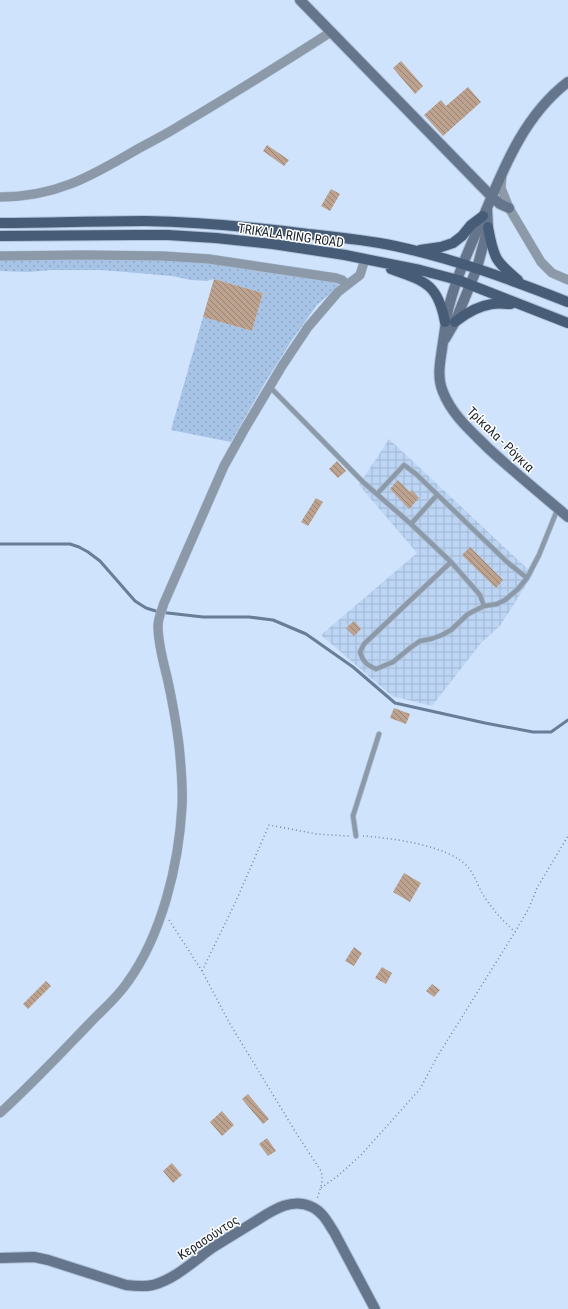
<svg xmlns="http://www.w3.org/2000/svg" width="568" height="1309" viewBox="0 0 568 1309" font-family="'Roboto Condensed',sans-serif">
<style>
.industrial{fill:url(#industrial-grid)}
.grass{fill:url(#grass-dots)}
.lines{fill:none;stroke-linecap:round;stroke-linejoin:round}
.stream{stroke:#677d98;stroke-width:3}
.building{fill:url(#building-back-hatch)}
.lane-casing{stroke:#aec0d7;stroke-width:6}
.street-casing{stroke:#aec0d7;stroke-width:10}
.secondary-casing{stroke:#aec0d7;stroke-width:12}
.primary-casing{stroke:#aec0d7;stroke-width:12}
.path{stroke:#798799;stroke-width:1.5;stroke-dasharray:1 3;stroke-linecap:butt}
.lane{stroke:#8c99a8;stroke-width:4.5}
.street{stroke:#8c99a8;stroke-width:9}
.secondary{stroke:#64758c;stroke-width:10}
.primary{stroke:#475c77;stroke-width:10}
.labels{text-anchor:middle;stroke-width:3;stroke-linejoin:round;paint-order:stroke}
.street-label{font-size:13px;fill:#192029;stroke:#fff}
</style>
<defs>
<pattern id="industrial-grid" width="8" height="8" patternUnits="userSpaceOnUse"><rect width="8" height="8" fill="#bdd5f5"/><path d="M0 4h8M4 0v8" fill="none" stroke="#a2b7d2"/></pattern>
<pattern id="grass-dots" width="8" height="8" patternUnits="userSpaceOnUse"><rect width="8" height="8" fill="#a7c3e6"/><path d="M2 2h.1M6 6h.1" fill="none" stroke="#8fa7c5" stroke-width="1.8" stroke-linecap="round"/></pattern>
<pattern id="building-back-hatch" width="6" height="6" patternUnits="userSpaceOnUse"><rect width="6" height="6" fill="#bca28f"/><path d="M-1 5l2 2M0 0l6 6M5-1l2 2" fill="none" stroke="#988475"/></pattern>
</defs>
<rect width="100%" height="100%" fill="#cfe3fd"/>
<path class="industrial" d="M 389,439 L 533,574 L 500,626 L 481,643 L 432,706 L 392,696 L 321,635 L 417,553 L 359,485 Z"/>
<path class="grass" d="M 21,259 L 196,260 L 339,283 L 338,287 L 317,305 L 292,340 L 266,381 L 231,442 L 171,430 L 203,317 L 252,331 L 263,293 L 214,279 L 207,281 L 191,280 L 172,276 L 137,273 L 101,270 L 52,270 L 28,272 L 0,271 L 0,260 Z"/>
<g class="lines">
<path class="stream" d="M 0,544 L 70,544 L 79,547 L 88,552 L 100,561 L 135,601 L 146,608 L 159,612 L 203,617 L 249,617 L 273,620 L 306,634 L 353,667 L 395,703 L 485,723 L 533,732 L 551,732 L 568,720"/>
</g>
<path class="building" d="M 401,61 L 423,86 L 415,94 L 393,68 Z
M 468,87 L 481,102 L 443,136 L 424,115 L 441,100 L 446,106 Z
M 267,145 L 289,160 L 284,166 L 263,151 Z
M 331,189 L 340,194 L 330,211 L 321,206 Z
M 214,279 L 263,293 L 252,331 L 203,317 Z
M 337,461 L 346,471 L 338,478 L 329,469 Z
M 398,480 L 410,492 L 412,490 L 419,498 L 409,509 L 390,489 Z
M 316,498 L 323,502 L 308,526 L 301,522 Z
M 470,547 L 503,580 L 496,588 L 462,555 Z
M 354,621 L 361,629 L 354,636 L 346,628 Z
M 394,708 L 410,714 L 406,724 L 390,718 Z
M 404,873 L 421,883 L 410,902 L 393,892 Z
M 354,947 L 362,953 L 354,966 L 345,961 Z
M 382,967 L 392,973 L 386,984 L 375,978 Z
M 46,981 L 51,986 L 28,1009 L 23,1004 Z
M 432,984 L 440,990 L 434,997 L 426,991 Z
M 248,1094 L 269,1119 L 263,1124 L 242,1099 Z
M 222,1111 L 234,1125 L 222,1136 L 210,1122 Z
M 267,1138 L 276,1151 L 268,1156 L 259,1144 Z
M 172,1163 L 182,1175 L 173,1183 L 163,1171 Z"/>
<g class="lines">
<g class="lane-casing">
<path id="lane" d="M 270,387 L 363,482 L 411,524 L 451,562 L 480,595 L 484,606
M 377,494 L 404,465 L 416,474 L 507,562 L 527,578
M 411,524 L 437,495
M 451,562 L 364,644 L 360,652 C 363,662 367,665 376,669 L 393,662 L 410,648 L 420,641 L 431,639 L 442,635 L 451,630 L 468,614 L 484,606 L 497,604 L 505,600 L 518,589 L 527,578 L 539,555 L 558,508
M 356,836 L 353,816 L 379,734"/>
</g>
<g class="street-casing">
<path id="street" d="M 502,175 L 501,188 L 509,208 L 541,262 L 552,273 L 568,280
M 0,197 C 55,197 90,177 136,150 C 150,142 165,135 179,126 C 230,96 281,64 331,32
M 0,256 L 85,255 L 163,256 L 209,259 L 336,278 L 342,280 L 347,284
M 0,1113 C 31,1085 59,1055 88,1025 C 101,1011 116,999 127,983 C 162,935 179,864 182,806 C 183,786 181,765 179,745 C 176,722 172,699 167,677 C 163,661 158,643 158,626 C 158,618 162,610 164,603 L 224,466 L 244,430 L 282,366 L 308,327 L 338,292 L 360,275 L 365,259"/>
</g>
<g class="secondary-casing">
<path id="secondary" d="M 300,0 L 491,196 L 500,204 L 509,208
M 568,82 C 527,113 506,162 487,208 C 473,240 458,272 449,306 C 446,318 445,330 443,342 C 441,358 436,376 443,392 C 452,415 471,431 488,448 C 514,472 541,494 568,517
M 445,339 L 455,322 L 477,268 L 488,227 L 487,208
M 0,1258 L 34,1257 L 48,1260 L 126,1285 C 134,1286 144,1287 153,1285 C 175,1279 194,1261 212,1248 C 225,1240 238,1232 251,1224 C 269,1213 290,1196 312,1207 C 323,1212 328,1223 334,1232 L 375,1309"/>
</g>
<g class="primary-casing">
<path id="primary" d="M 0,223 C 48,223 97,221 145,221 C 200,222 254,227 308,234 C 337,237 367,240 395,246 C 455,259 512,280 568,302
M 488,227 C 490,238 492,250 497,259 C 502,267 511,274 518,280
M 0,236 L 135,235 L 168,235 L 216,238 L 273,244 L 345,255 L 420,270 L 458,280 L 568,323
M 420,250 L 441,247 L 453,243 L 462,236 L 471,225 L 483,216
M 391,269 C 425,281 438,284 445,322
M 455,322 C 466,313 478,306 492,304 C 498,303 504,304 511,304"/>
</g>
<path class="path" d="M 363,836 C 391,838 447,845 467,866 C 474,873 477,884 482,893 C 491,908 502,920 515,932
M 169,920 L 202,971 L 230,1024 L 298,1136 L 321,1171 C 324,1181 320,1189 317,1199
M 202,971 L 236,901 L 269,825 L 317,834 L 349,836
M 321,1188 L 339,1175 L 362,1154 L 420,1089 L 437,1057 L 515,932 L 529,908 L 537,888 L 568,836"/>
<use href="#lane" class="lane"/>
<use href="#street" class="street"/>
<use href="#secondary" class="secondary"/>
<use href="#primary" class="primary"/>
</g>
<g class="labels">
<g class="street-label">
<text transform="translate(291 235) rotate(8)" y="5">TRIKALA RING ROAD</text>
<text transform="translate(501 439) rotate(44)" y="5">Τρίκαλα - Ρόγκια</text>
<text transform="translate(208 1237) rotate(-33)" y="5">Κερασούντος</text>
</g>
</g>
</svg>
